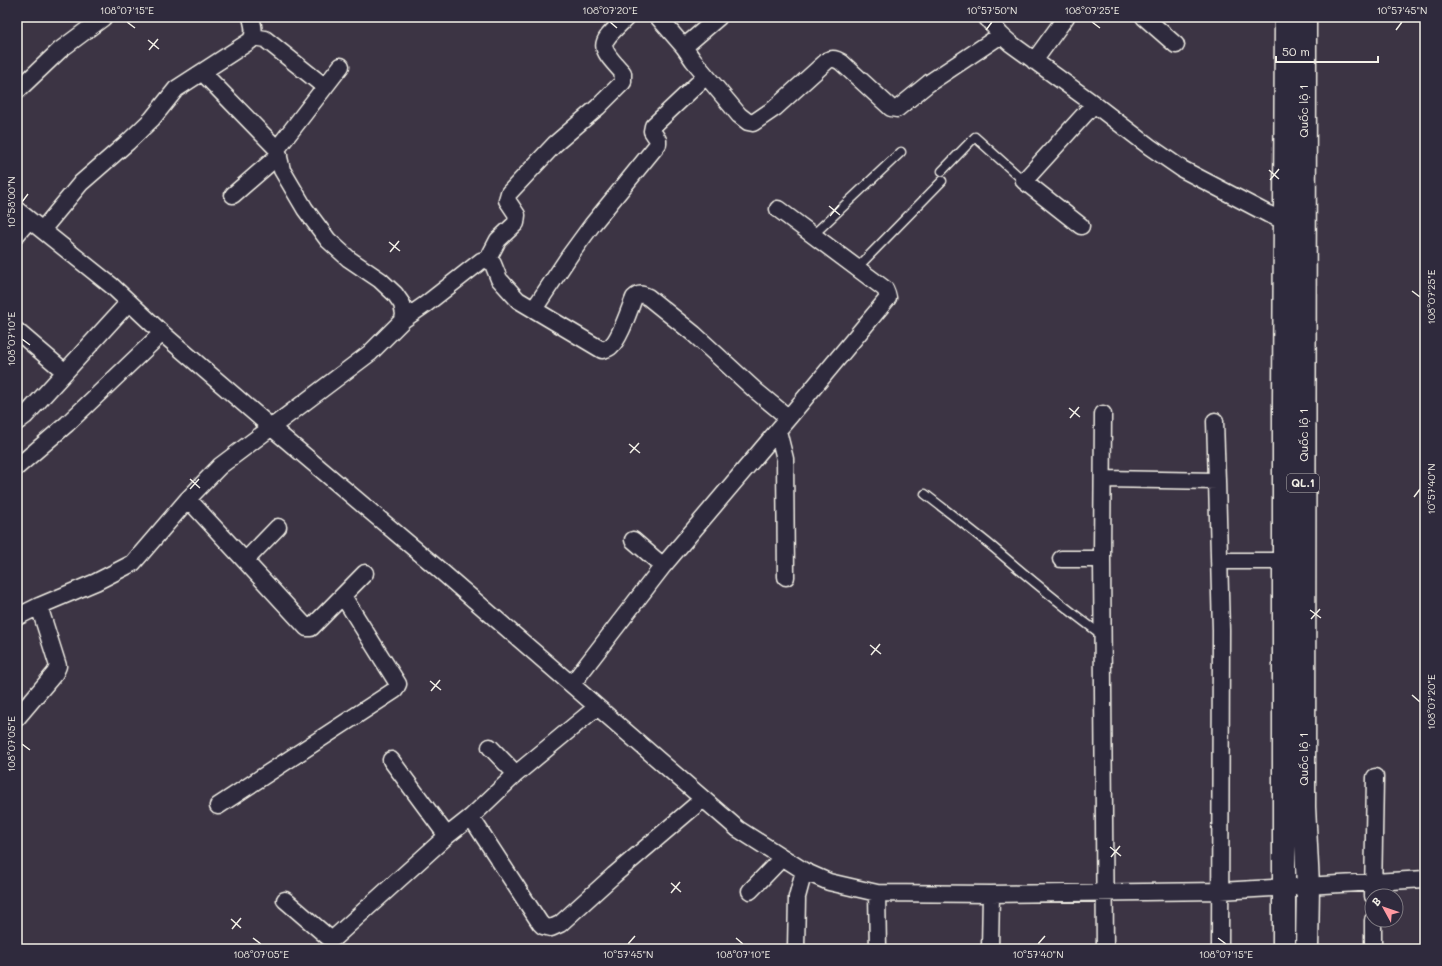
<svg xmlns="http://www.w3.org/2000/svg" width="1442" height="966" viewBox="0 0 1442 966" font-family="Mali,sans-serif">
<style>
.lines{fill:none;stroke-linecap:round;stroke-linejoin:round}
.lane-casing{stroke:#f4f1e8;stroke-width:11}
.street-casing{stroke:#f4f1e8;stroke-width:19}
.highway-casing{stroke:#f4f1e8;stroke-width:25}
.lane{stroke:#2f2a3d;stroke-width:8}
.street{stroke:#2f2a3d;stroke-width:16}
.highway{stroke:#2f2a3d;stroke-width:22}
.ticks{fill:none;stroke:#f4f1e8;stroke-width:1.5}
.labels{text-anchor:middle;stroke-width:3;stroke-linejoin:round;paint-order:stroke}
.shield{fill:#2f2a3d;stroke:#b9b5b5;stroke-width:1}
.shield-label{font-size:11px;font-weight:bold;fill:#f4f1e8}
.street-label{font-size:12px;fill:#f4f1e8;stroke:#2f2a3d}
.neatline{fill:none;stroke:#f4f1e8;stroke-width:1.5}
.ticks-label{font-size:10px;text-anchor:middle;fill:#f4f1e8}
</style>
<rect width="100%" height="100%" fill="#3c3444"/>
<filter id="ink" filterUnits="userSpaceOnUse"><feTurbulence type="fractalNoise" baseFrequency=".025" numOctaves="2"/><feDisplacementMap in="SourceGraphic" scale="8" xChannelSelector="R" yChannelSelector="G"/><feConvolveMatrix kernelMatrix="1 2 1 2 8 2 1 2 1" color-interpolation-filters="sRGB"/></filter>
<g filter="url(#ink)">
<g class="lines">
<g class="lane-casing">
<path id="lane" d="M 942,171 L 975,137 L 1024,181
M 813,235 L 901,152
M 856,269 L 942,181
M 925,494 C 948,512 972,530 995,549 C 1030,579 1065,608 1102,635"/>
</g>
<g class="street-casing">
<path id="street" d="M 658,17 L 684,47
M 719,17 L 684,47 L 693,60 L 739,115 L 748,122 L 753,123 L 775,108 L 828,60 C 833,58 836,59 841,62 L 891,108 L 897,109 L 929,83 L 1001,35
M 986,17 L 1001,35 L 1010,43 L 1094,104 L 1150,147 L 1182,169 L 1268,214 L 1285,221
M 1144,17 L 1176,45
M 253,37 L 265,39 L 325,87
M 1034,61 L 1066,17
M 17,91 L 60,50 L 103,18
M 277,149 L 341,66
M 233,195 L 279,155
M 17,210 L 112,286 L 162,333 L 272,428 L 435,566 L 738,829 L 804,871 L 829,882 L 877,893 L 991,894 L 1220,891 L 1425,879
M 1081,226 L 1024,181 L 1094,104
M 42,230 L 81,183 L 128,142 L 152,119 L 176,89 L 250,41 C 256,34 253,25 251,17
M 17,234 L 29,220
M 488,259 L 498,240 L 516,223 L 517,215 L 507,200 L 509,193 L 555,144 L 598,107 L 623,82 L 623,73 C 595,43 600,44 627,17
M 534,309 L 570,255 L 592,225 L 658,144 L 658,140 L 652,131 L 653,126 L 706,76
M 403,320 L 426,304 L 481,261 L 488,259 L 493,264 L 499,279 L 518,300 L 602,350 C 606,349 608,349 611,346 C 620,339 629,310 634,298 C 639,293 642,294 648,297 L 694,334 L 756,391 L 785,415 L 790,416
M 17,331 L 65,372
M 1103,414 L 1102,559 L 1105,949
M 1215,421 L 1217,481
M 17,422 L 25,416 L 129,302
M 778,431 L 785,459 L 786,577
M 17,467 L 67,424 L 162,333
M 1104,479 L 1217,481 L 1221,630 L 1220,949
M 188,499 L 307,628 L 311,628 L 365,573
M 633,540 L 663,566
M 1061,559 L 1102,559
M 245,561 L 278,527
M 1219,561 L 1284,561
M 17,617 L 39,606 L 96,582 L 133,563 L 188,499 L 220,466 L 370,353 L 403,320 L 404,314 L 402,304 L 395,294 L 380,280 L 349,259 L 328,240 L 305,209 L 282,170 L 277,149 L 202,72
M 572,684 L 663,566 L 790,416 L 888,298 L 887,294 L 885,289 L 778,209
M 17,718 L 55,673 L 58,666 L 39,606
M 490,747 L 516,774
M 391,760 L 447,836
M 218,806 L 395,690 L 398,684 L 343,596
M 471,817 L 540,923 L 543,926 L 551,928 L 560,924 L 614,875 L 703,799
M 750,891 L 782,858
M 877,893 L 878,949
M 1373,896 L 1375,777
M 285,900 L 328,937 L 334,938 L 447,836 L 471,817 L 516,774 L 597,707
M 796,949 L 797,897 L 804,871
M 990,949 L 991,894
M 1373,949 L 1373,920"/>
</g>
<g class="highway-casing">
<path id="highway" d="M 1305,17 L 1304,807 L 1308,885 L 1307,949
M 1284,949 L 1284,405 L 1286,17"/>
</g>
<use href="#lane" class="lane"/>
<use href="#street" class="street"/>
<use href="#highway" class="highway"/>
</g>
</g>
<path class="ticks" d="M 127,22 L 135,28M 610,22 L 617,28M 1092,22 L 1100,28M 986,30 L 992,22M 1396,30 L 1402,22M 148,40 L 159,49M 149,50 L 158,39M 1269,170 L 1279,179M 1270,180 L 1279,169M 22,202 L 28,194M 829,206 L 840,215M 830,216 L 839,205M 389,242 L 400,251M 390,252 L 399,241M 1412,291 L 1420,297M 22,339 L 30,345M 1069,408 L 1080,417M 1070,418 L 1079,407M 629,444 L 640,453M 630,453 L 639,443M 190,479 L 200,488M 190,489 L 199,479M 1414,497 L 1420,489M 1310,610 L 1321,618M 1311,619 L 1320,609M 870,645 L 881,654M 871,655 L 880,644M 430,681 L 441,690M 431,691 L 440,680M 1412,695 L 1420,702M 22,744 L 30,750M 1110,847 L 1121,856M 1111,857 L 1120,846M 671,883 L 681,892M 671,893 L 680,882M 231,919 L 241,928M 232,929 L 241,918M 253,938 L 261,944M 736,938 L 743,944M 1218,938 L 1226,944M 628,944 L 635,936M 1038,944 L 1045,936"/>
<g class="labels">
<rect class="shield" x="1287" y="474" width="32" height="18" rx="3"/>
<g class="shield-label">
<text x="1303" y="487">QL.1</text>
</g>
<g class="street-label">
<text transform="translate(1304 111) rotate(-90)" y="4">Quốc lộ 1</text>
<text transform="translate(1304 435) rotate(-90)" y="4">Quốc lộ 1</text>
<text transform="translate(1304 759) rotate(-90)" y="4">Quốc lộ 1</text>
</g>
</g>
<rect width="1442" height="966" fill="none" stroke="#2f2a3d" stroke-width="44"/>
<g transform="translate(1384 908) rotate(310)"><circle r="19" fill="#2f2a3d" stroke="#7e7a81"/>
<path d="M0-3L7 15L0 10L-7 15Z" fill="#ff9aa2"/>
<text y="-6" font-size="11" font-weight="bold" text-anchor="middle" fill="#f4f1e8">B</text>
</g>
<path d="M1276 56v6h102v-6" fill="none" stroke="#f4f1e8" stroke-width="2"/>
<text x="1282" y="56" font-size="12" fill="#f4f1e8" stroke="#2f2a3d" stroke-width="3" paint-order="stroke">50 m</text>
<rect x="22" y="22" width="1398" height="922" class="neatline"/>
<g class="ticks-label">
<text x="127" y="14">108°07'15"E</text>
<text x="610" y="14">108°07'20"E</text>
<text x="992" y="14">10°57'50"N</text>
<text x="1092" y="14">108°07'25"E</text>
<text x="1402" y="14">10°57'45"N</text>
<text transform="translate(11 202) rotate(-90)" y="4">10°58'00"N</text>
<text transform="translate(1431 297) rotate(-90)" y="4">108°07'25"E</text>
<text transform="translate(11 339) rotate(-90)" y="4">108°07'10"E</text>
<text transform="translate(1431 489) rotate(-90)" y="4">10°57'40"N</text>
<text transform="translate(1431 702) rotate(-90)" y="4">108°07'20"E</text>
<text transform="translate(11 744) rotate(-90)" y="4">108°07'05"E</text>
<text x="261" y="958">108°07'05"E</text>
<text x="628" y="958">10°57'45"N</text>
<text x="743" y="958">108°07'10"E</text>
<text x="1038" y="958">10°57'40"N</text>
<text x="1226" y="958">108°07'15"E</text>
</g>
</svg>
